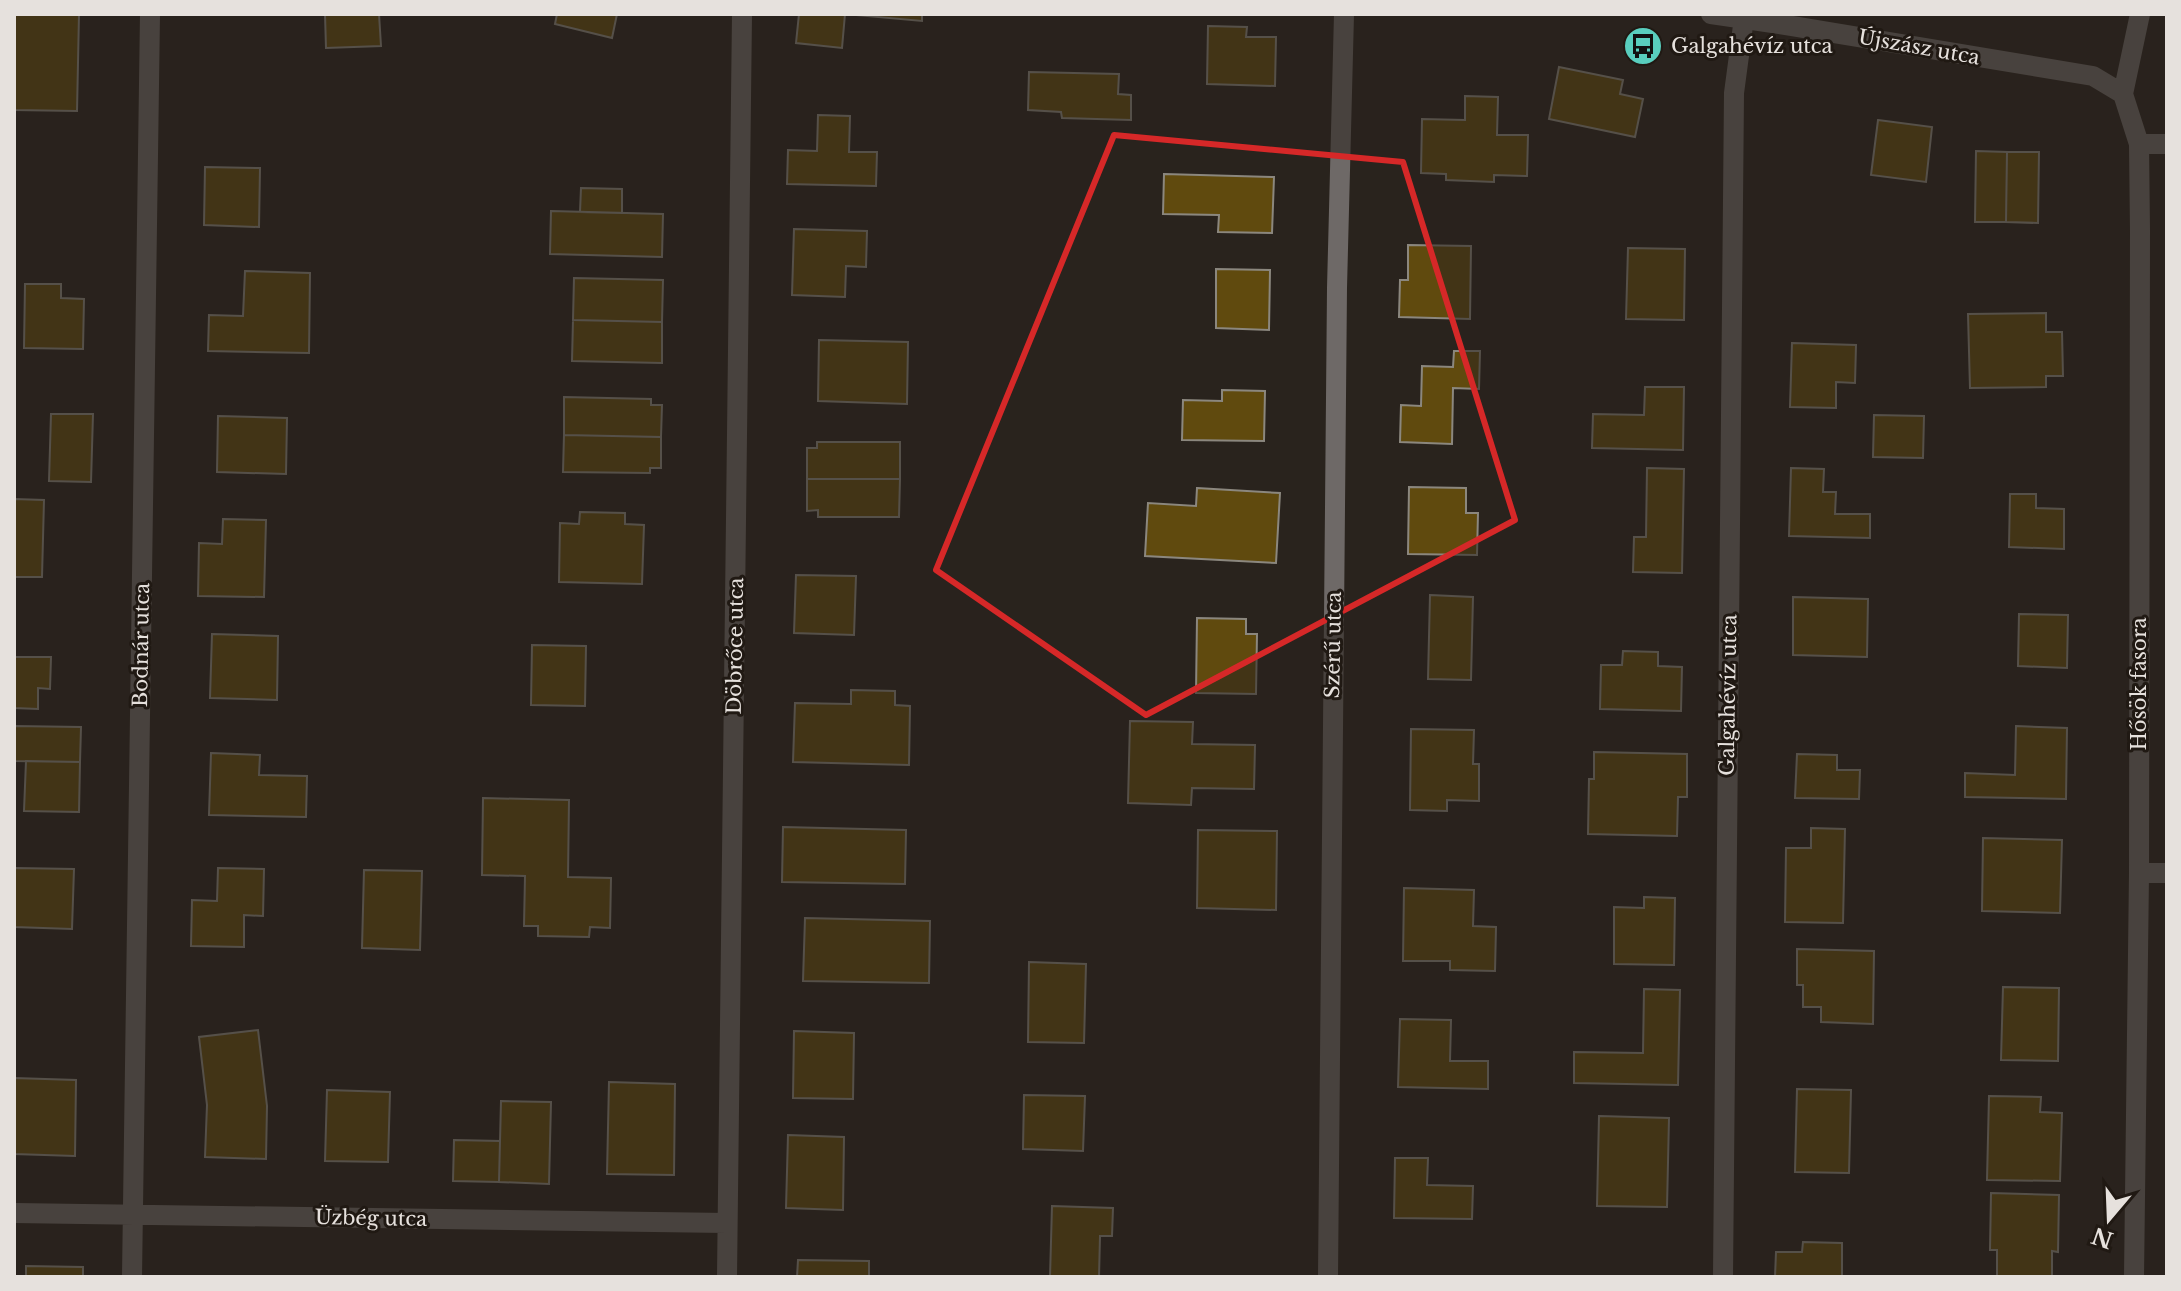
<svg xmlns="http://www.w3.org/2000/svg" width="2181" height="1291" viewBox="0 0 2181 1291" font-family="'Libre Baskerville',serif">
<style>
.building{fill:#604a0e;stroke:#8b877e;stroke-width:2}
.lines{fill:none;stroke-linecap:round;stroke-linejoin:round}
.minor{stroke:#6e6967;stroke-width:20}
.marked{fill:none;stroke:#d62828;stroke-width:6;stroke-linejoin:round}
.labels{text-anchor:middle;stroke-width:6;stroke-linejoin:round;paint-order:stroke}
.poi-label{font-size:20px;fill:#e6e1dd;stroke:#201913;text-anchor:start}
.street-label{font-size:20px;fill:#e6e1dd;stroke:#201913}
</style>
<rect width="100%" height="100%" fill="#29231d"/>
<path class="building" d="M 14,14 L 79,14 L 77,111 L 14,110 Z
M 325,14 L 379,14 L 381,46 L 326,48 Z
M 557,14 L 617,14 L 612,38 L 555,24 Z
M 799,14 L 922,14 L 922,21 L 845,14 L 842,48 L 796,43 Z
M 1208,26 L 1247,27 L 1246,37 L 1276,37 L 1275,86 L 1207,84 Z
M 1559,67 L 1623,80 L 1620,94 L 1643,99 L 1635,137 L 1549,119 Z
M 1029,72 L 1119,74 L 1118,94 L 1131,95 L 1131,120 L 1062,118 L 1061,112 L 1028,110 Z
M 1465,96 L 1498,97 L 1497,135 L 1528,135 L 1527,176 L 1494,175 L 1494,182 L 1446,180 L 1446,174 L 1421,173 L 1422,119 L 1465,120 Z
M 818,115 L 850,116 L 849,152 L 877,152 L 876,186 L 787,184 L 788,150 L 817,151 Z
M 1878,120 L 1932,127 L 1926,182 L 1871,175 Z
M 1976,151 L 2007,152 L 2006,222 L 1975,222 Z
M 2007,152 L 2039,152 L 2038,223 L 2006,222 Z
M 205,167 L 260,168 L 259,227 L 204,225 Z
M 1164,174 L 1274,177 L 1272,233 L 1218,232 L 1219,215 L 1163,214 Z
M 581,188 L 622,189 L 622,213 L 580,212 Z
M 551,211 L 663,214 L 662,257 L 550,254 Z
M 794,229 L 867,231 L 866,267 L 846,266 L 845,297 L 792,295 Z
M 1408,245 L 1471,246 L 1470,319 L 1399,317 L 1400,280 L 1408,280 Z
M 1628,248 L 1685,249 L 1684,320 L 1626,319 Z
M 1216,269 L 1270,270 L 1269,330 L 1216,328 Z
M 245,271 L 310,273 L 309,353 L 208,351 L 209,315 L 243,316 Z
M 574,278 L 663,280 L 662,322 L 573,320 Z
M 25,284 L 61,284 L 61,298 L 84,299 L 83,349 L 24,348 Z
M 2046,313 L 2046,332 L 2062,332 L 2063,376 L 2046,376 L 2046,387 L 1970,388 L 1968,314 Z
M 573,320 L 662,322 L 662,363 L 572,361 Z
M 819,340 L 908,342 L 907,404 L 818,401 Z
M 1792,343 L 1856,345 L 1855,383 L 1836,382 L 1836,408 L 1790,407 Z
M 1454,351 L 1480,351 L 1479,389 L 1453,388 L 1452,444 L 1400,442 L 1401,405 L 1421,406 L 1422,366 L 1453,367 Z
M 1645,387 L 1684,387 L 1683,450 L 1592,448 L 1593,414 L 1644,415 Z
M 1222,390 L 1265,391 L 1264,441 L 1182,440 L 1183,400 L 1222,401 Z
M 564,397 L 651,399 L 651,405 L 662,405 L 661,437 L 564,435 Z
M 51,414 L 93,414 L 91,482 L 49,481 Z
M 1874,415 L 1924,416 L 1923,458 L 1873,457 Z
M 218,416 L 287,418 L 286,474 L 217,472 Z
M 564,435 L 661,437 L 661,468 L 650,468 L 650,473 L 563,472 Z
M 817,442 L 900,442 L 900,479 L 807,479 L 807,448 L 817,448 Z
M 1647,468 L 1684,469 L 1682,573 L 1633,572 L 1634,537 L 1646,537 Z
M 1791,468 L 1824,469 L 1823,492 L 1836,492 L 1835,514 L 1870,514 L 1870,538 L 1789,536 Z
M 807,479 L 900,479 L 899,517 L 818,517 L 818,510 L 807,511 Z
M 1409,487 L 1466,488 L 1466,513 L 1478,513 L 1477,555 L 1408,554 Z
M 1197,488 L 1280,493 L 1276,563 L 1145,556 L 1148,503 L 1196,506 Z
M 2010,494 L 2036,494 L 2036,508 L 2064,509 L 2064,549 L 2009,547 Z
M 14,499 L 44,500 L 42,577 L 14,577 Z
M 580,512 L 625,513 L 625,524 L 644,525 L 642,584 L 559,582 L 560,523 L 579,524 Z
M 223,519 L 266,520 L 264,597 L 198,596 L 199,543 L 222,544 Z
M 796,575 L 856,576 L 854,635 L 794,633 Z
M 1430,595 L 1473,597 L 1471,680 L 1428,679 Z
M 1793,597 L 1868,599 L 1867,657 L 1793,655 Z
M 2019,614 L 2068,615 L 2067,668 L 2018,666 Z
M 1197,618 L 1246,619 L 1246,634 L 1257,634 L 1256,694 L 1196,693 Z
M 212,634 L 278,636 L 277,700 L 210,698 Z
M 532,645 L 586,646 L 585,706 L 531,705 Z
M 1623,651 L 1658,652 L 1658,666 L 1682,667 L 1681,711 L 1600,709 L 1601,665 L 1622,665 Z
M 14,657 L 51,657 L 50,689 L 38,688 L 38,709 L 14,708 Z
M 851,690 L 895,691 L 895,705 L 910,706 L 909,765 L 793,762 L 795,703 L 851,704 Z
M 1130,721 L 1193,722 L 1192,744 L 1255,745 L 1254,789 L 1192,788 L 1191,805 L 1128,803 Z
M 14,726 L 81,727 L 80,762 L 14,761 Z
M 2016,726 L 2067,728 L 2066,799 L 1965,797 L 1965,773 L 2015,775 Z
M 1411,729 L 1474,730 L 1473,764 L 1479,764 L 1479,801 L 1447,800 L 1447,811 L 1410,810 Z
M 1594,752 L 1687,754 L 1687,797 L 1678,797 L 1677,836 L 1588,834 L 1589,779 L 1594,779 Z
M 211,753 L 260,755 L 259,775 L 307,776 L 306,817 L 209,815 Z
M 1797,754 L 1837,755 L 1837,770 L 1860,770 L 1859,799 L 1795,798 Z
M 26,761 L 80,762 L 79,812 L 24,811 Z
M 483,798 L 569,800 L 568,877 L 611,878 L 610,928 L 590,927 L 589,937 L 538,936 L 538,926 L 524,926 L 525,876 L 482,875 Z
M 783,827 L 906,830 L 905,884 L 782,882 Z
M 1811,828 L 1845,829 L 1843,923 L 1785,922 L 1786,848 L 1811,848 Z
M 1198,830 L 1277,831 L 1276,910 L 1197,908 Z
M 1983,838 L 2062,840 L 2060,913 L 1982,911 Z
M 15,868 L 74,869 L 72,929 L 14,927 Z
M 218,868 L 264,869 L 263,916 L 244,915 L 244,947 L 191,946 L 192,900 L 217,901 Z
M 364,870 L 422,871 L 420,950 L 362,948 Z
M 1404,888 L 1474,890 L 1473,926 L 1496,927 L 1495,971 L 1450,970 L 1450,961 L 1403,961 Z
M 1644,897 L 1675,898 L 1674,965 L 1614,964 L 1614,907 L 1644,908 Z
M 805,918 L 930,921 L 929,983 L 803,981 Z
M 1797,949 L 1874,951 L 1873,1024 L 1821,1022 L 1821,1007 L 1803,1007 L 1803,985 L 1797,985 Z
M 1029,962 L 1086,964 L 1084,1043 L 1028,1042 Z
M 2003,987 L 2059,988 L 2058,1061 L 2001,1060 Z
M 1644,989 L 1680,990 L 1678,1085 L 1574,1083 L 1574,1052 L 1643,1053 Z
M 1400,1019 L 1451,1020 L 1450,1061 L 1488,1061 L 1488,1089 L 1398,1087 Z
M 258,1030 L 267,1106 L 266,1159 L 205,1157 L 207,1105 L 199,1037 Z
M 794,1031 L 854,1033 L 853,1099 L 793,1098 Z
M 14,1078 L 76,1080 L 75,1156 L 14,1154 Z
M 609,1082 L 675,1084 L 674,1175 L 607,1174 Z
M 1797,1089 L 1851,1090 L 1849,1173 L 1795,1172 Z
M 327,1090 L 390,1092 L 388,1162 L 325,1161 Z
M 1024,1095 L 1085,1096 L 1083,1151 L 1023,1149 Z
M 1989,1096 L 2041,1097 L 2040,1112 L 2062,1113 L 2060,1181 L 1987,1180 Z
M 501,1101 L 551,1102 L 549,1184 L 499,1182 Z
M 1599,1116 L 1669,1118 L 1667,1207 L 1597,1206 Z
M 788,1135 L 844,1137 L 843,1210 L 786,1208 Z
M 454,1140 L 500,1141 L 499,1182 L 453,1181 Z
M 1395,1158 L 1428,1158 L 1427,1185 L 1473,1186 L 1472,1219 L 1394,1218 Z
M 1991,1193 L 2059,1195 L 2058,1252 L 2052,1251 L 2052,1277 L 1997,1277 L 1997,1250 L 1990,1250 Z
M 1052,1206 L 1113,1208 L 1112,1236 L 1100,1236 L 1099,1277 L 1050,1277 Z
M 1803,1242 L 1842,1243 L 1842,1277 L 1775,1277 L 1776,1252 L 1802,1252 Z
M 798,1260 L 869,1261 L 869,1277 L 797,1277 Z
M 26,1266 L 83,1267 L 83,1277 L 26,1277 Z"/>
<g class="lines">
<path class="minor" d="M 1711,14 L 1792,26 L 2093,76 L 2123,94
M 2123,94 L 2139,144 L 2140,231 L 2139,873 L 2134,1277
M 2123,94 L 2140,14
M 2139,144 L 2167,144
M 2139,873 L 2167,873
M 14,1213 L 727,1223
M 132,1277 L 150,14
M 727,1277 L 742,14
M 1328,1277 L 1337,288 L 1344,14
M 1723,1277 L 1734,93 L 1744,18"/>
</g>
<path d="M0 0H2181V1291H0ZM 1114,135 L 1403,162 L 1515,520 L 1146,715 L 936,570 Z" fill="#29231d" fill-opacity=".55" fill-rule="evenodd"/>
<path class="marked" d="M 1114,135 L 1403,162 L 1515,520 L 1146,715 L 936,570 Z"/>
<defs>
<g id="bus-disc" transform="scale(2)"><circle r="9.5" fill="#59cebe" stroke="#201913"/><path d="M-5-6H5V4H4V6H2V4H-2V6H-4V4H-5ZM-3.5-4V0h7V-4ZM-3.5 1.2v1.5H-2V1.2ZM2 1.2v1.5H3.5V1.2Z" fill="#111"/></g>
</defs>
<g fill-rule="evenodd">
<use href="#bus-disc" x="1643" y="46"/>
</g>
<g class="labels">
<g class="poi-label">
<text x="1671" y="53">Galgahévíz utca</text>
</g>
<g class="street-label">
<text transform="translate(1919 47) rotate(10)" y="7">Újszász utca</text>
<text transform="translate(141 645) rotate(-89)" y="7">Bodnár utca</text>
<text transform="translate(1333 645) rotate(-89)" y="7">Szérű utca</text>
<text transform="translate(735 646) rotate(-89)" y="7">Döbrőce utca</text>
<text transform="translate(2139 684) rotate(-90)" y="7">Hősök fasora</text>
<text transform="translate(1728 695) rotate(-89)" y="7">Galgahévíz utca</text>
<text transform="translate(371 1218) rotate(1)" y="7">Üzbég utca</text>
</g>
</g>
<rect width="2181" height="1291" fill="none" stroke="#e6e1dd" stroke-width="32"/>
<g transform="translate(2109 1219) rotate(199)" stroke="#201913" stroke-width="6" paint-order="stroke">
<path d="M0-6L14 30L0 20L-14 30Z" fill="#e6e1dd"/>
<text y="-12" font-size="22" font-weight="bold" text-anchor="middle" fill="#e6e1dd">N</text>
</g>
</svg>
